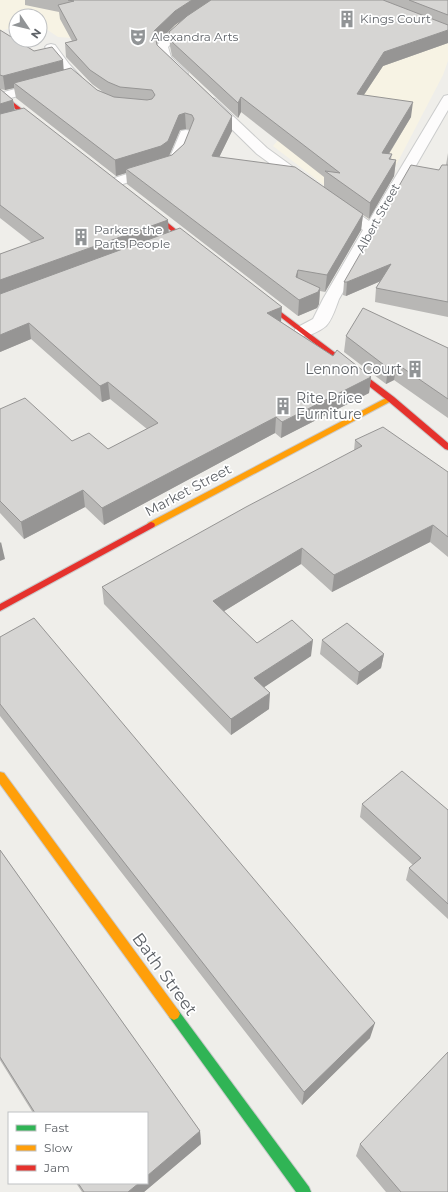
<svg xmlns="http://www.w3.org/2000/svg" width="448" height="1192" viewBox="0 0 448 1192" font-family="Montserrat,sans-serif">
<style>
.commercial{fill:#f7f3e4}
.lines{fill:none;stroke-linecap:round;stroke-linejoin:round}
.street-casing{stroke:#cbcccc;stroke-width:2}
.fast-casing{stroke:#cacacb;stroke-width:2}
.slow-casing{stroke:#cacacb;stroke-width:2}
.jam-casing{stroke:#cacacb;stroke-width:2}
.street{fill:#fdfcfc;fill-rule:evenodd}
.fast{fill:#30b455;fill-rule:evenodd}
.slow{fill:#ff9f0a;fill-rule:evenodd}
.jam{fill:#e5322d;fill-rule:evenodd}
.wall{fill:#b8b7b5;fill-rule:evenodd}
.shaded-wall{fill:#969594}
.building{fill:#d6d5d3;stroke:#969594}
.labels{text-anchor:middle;stroke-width:3.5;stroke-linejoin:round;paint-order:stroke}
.far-poi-label{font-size:12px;fill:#5f6368;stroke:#fff;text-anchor:start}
.far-street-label{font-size:12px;fill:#5f6368;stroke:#fff}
.poi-label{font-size:14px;fill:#5f6368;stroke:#fff;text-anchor:end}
.street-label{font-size:14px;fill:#5f6368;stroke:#fff}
.near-street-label{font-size:17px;fill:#5f6368;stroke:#fff}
</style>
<rect width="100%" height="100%" fill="#efeeea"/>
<path class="commercial" d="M 0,0 L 213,0 L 165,33 L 129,42 L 58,37 L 40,25 L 40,16 L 16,16 L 16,27 L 0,31 Z
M 448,42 L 448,61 L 443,75 L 368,219 L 273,146 L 346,60 Z"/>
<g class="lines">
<g class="street-casing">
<path id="street" d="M 216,0 L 228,0 L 179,35 L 168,47 L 171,57 L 188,73 L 186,76 C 177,78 164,67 160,59 C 158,55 157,50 156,46 L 171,31 Z
M 51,44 L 55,45 L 69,64 L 81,77 L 79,80 L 3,100 L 0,99 L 0,93 L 67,75 L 45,47 L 47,45 Z
M 448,95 L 448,110 L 339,299 C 336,307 332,320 326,326 C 319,332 306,338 296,336 L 294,332 L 296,328 L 313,319 L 323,299 L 363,230 L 330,205 L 332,202 L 337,201 L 342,202 L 369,221 L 442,99 L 444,96 Z
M 211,98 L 215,99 L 267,148 L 311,180 L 313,183 L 311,186 L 306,187 L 301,186 L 257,154 L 207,105 L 205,102 L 207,99 Z
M 186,130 L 191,131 L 193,134 L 183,159 L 172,169 L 113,187 L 108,186 L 106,183 L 108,180 L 162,163 L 170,157 L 181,131 Z"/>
</g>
<g class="fast-casing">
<path id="fast" d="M 174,1008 L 178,1010 L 309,1187 L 311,1192 L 296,1192 L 170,1018 L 168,1014 L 170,1010 Z"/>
</g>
<g class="slow-casing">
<path id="slow" d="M 388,397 L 391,397 L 395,399 L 154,527 L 148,527 L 147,525 L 148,523 Z
M 0,772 L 4,773 L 178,1010 L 180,1014 L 178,1018 L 174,1020 L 170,1018 L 0,784 Z"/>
</g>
<g class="jam-casing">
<path id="jam" d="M 0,92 L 45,127 L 45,129 L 41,129 L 0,97 Z
M 144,207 L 148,207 L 199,248 L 199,250 L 195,250 L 144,209 Z
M 257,294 L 394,397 L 448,443 L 448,450 L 445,449 L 388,401 L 255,297 L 254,296 Z
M 151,522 L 154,523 L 155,525 L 154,527 L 0,611 L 0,604 Z"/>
</g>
<use href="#street" class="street"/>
<use href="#fast" class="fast"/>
<use href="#slow" class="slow"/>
<use href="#jam" class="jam"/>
</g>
<path class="wall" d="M 25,0 L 448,0 L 448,43 L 383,66 L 364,95 L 411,117 L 389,154 L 392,154 L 391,159 L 396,160 L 394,176 L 369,219 L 363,215 L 361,230 L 325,292 L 320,291 L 319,304 L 317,308 L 298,316 L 127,184 L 126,173 L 116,176 L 16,98 L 14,88 L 5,90 L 0,89 L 0,30 L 97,90 L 103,92 L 92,84 L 66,57 L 65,43 L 72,41 L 60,19 L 59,12 L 25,5 ZM 183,19 L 169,32 L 170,46 L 172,56 L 238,118 L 241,112 L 324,177 L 324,187 L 219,157 L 232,131 L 232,116 L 157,45 L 157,43 L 175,25 ZM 186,129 L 190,130 L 184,144 L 172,155 L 169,156 L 180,130 Z
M 0,89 L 13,100 L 15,110 L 281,322 L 333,356 L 371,377 L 369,393 L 281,438 L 275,433 L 104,525 L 85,507 L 24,539 L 0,513 L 0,409 L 72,441 L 108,449 L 147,429 L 110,399 L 102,402 L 31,339 L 0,352 L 0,254 L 32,243 L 0,218 Z
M 448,153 L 448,317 L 375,302 L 376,288 L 381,281 L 346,296 L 343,295 L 344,282 L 439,170 L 446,165 Z
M 346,336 L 448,348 L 448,418 L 394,380 L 386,384 L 344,352 Z
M 355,440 L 448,472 L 448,557 L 430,542 L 332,592 L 301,564 L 224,611 L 257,643 L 311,656 L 264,687 L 269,709 L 231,735 L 104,604 L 102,587 L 354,451 Z
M 0,637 L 370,1038 L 302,1105 L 0,716 Z
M 322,640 L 384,654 L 381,668 L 357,685 L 320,654 Z
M 362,804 L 448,810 L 448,919 L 406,880 L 409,868 L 413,865 L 360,817 Z
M 0,850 L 200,1131 L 201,1144 L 144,1192 L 82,1192 L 76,1183 L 147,1183 L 147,1113 L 33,1113 L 0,1060 Z
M 360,1144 L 448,1192 L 386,1192 L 356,1156 Z"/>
<path class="shaded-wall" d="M 192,0 L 213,0 L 175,25 L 155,45 L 154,31 L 175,11 Z
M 448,30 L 448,43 L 383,66 L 355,108 L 357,94 L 384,52 Z
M 63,60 L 64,74 L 14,83 L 14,88 L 5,90 L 3,76 Z
M 241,97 L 241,112 L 238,118 L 238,103 Z
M 13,100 L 15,114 L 0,119 L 0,104 Z
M 413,102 L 411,117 L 380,168 L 382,153 Z
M 185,113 L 186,129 L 180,130 L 169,156 L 126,169 L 126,173 L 116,176 L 115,160 L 179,115 Z
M 232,116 L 232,131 L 212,172 L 212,156 Z
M 396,160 L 394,176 L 369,219 L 370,203 Z
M 363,214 L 361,230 L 325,292 L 327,275 Z
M 168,220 L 169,235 L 0,297 L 0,280 Z
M 391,264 L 390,277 L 346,296 L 347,282 Z
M 298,270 L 297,286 L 296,277 Z
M 320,288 L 319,304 L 317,308 L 298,316 L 299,300 Z
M 282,307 L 281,323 L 267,313 Z
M 29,323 L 31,339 L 0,352 L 0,335 Z
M 397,364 L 394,380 L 386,384 L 388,368 Z
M 371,377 L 369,393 L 281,438 L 282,422 Z
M 108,382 L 110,399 L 102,402 L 100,386 Z
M 276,417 L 275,433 L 104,525 L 102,508 Z
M 83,490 L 85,507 L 24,539 L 21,522 Z
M 433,525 L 430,542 L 332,592 L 334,575 Z
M 1,542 L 5,559 L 0,561 L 0,543 Z
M 302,548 L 301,564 L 213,618 L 213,601 Z
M 313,640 L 311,656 L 254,694 L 254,678 Z
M 384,654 L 381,668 L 357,685 L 359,672 Z
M 270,693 L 269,709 L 231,735 L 231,719 Z
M 375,1023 L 370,1038 L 302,1105 L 304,1092 Z
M 200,1131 L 201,1144 L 144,1192 L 128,1192 L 139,1183 L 147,1183 L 147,1176 Z"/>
<path class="building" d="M 68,0 L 192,0 L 175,11 L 154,31 L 157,45 L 232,116 L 212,156 L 295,167 L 363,214 L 327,275 L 298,270 L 296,277 L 320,288 L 318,292 L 299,300 L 126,169 L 172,155 L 184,144 L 194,119 L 192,115 L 185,113 L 179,115 L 168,141 L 161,146 L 115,160 L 14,83 L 71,68 L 97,90 L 114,97 L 147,100 L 152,99 L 155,95 L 152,90 L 120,87 L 108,82 L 90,70 L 67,45 L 65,43 L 77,40 L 58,5 L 74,1 Z
M 211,0 L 383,0 L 448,25 L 448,30 L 384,52 L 357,94 L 413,102 L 382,153 L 392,154 L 389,159 L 396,160 L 370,203 L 325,171 L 340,173 L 241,97 L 238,103 L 172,42 L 169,32 L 187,16 Z
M 409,0 L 448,0 L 448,15 Z
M 0,30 L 34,51 L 52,47 L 63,60 L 3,76 L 0,75 Z
M 0,89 L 13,100 L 0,104 Z
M 24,108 L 168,220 L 0,280 L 0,254 L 44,238 L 0,205 L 0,114 Z
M 411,165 L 439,170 L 442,165 L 448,165 L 448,302 L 376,288 L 391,264 L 347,282 L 344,282 Z
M 180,228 L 282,307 L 267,313 L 333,356 L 337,350 L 371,377 L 282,422 L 276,417 L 102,508 L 83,490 L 21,522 L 0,501 L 0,409 L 25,398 L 72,441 L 89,433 L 108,449 L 158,423 L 108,382 L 100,386 L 29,323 L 0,335 L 0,294 Z
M 363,308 L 448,348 L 448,399 L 397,364 L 388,368 L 346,336 Z
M 383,427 L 448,472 L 448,537 L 433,525 L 334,575 L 302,548 L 213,601 L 257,643 L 292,620 L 313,640 L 254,678 L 270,693 L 231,719 L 102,587 L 246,507 L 362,446 L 355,440 Z
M 34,618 L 375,1023 L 304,1092 L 0,704 L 0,637 Z
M 347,623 L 384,654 L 359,672 L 322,640 Z
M 402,771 L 448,810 L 448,904 L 409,868 L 421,858 L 362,804 Z
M 0,850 L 200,1131 L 147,1176 L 147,1113 L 35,1113 L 0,1057 Z
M 448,1052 L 448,1192 L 401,1192 L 360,1144 Z
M 78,1183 L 139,1183 L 128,1192 L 84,1192 Z"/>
<defs>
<g id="building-bare" transform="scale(1.38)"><path d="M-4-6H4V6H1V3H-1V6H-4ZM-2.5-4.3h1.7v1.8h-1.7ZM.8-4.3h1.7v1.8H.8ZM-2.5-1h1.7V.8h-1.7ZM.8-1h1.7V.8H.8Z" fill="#919496" stroke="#fff" stroke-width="2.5" paint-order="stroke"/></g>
<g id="theatre-bare" transform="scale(1.38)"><path d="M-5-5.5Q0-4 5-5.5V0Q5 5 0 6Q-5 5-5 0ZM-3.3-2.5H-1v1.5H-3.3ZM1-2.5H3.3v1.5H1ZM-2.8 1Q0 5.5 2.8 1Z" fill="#919496" stroke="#fff" stroke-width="2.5" paint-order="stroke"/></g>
</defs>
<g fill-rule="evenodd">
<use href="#building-bare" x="347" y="19"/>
<use href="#theatre-bare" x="138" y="37"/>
<use href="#building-bare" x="81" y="237"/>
<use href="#building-bare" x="415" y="369"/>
<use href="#building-bare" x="283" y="406"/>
</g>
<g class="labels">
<g class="far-poi-label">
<text x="360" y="23">Kings Court</text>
<text x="151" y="41">Alexandra Arts</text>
<text x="94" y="234">Parkers the<tspan x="94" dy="14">Parts People</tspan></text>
</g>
<g class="far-street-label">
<text transform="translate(378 218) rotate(-61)" y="4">Albert Street</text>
</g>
<g class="poi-label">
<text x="402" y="374">Lennon Court</text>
<text x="296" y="403" text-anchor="start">Rite Price<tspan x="296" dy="16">Furniture</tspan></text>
</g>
<g class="street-label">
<text transform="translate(188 490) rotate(-28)" y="5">Market Street</text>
</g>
<g class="near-street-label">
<text transform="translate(165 974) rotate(54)" y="6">Bath Street</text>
</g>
</g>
<rect x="8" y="1112" width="140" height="72" fill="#ffffff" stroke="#bfc1c3"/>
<rect x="16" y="1125" width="20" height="6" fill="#30b455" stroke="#bfc1c3"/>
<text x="44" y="1132" font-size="12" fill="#5f6368">Fast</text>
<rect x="16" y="1145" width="20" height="6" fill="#ff9f0a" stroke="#bfc1c3"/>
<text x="44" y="1152" font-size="12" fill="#5f6368">Slow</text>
<rect x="16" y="1165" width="20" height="6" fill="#e5322d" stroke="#bfc1c3"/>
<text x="44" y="1172" font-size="12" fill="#5f6368">Jam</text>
<g transform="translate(28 28) rotate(125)"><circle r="19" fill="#ffffff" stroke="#bfc1c3"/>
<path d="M0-3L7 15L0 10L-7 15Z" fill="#919496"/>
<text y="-6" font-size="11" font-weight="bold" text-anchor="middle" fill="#5f6368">N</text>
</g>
</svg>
